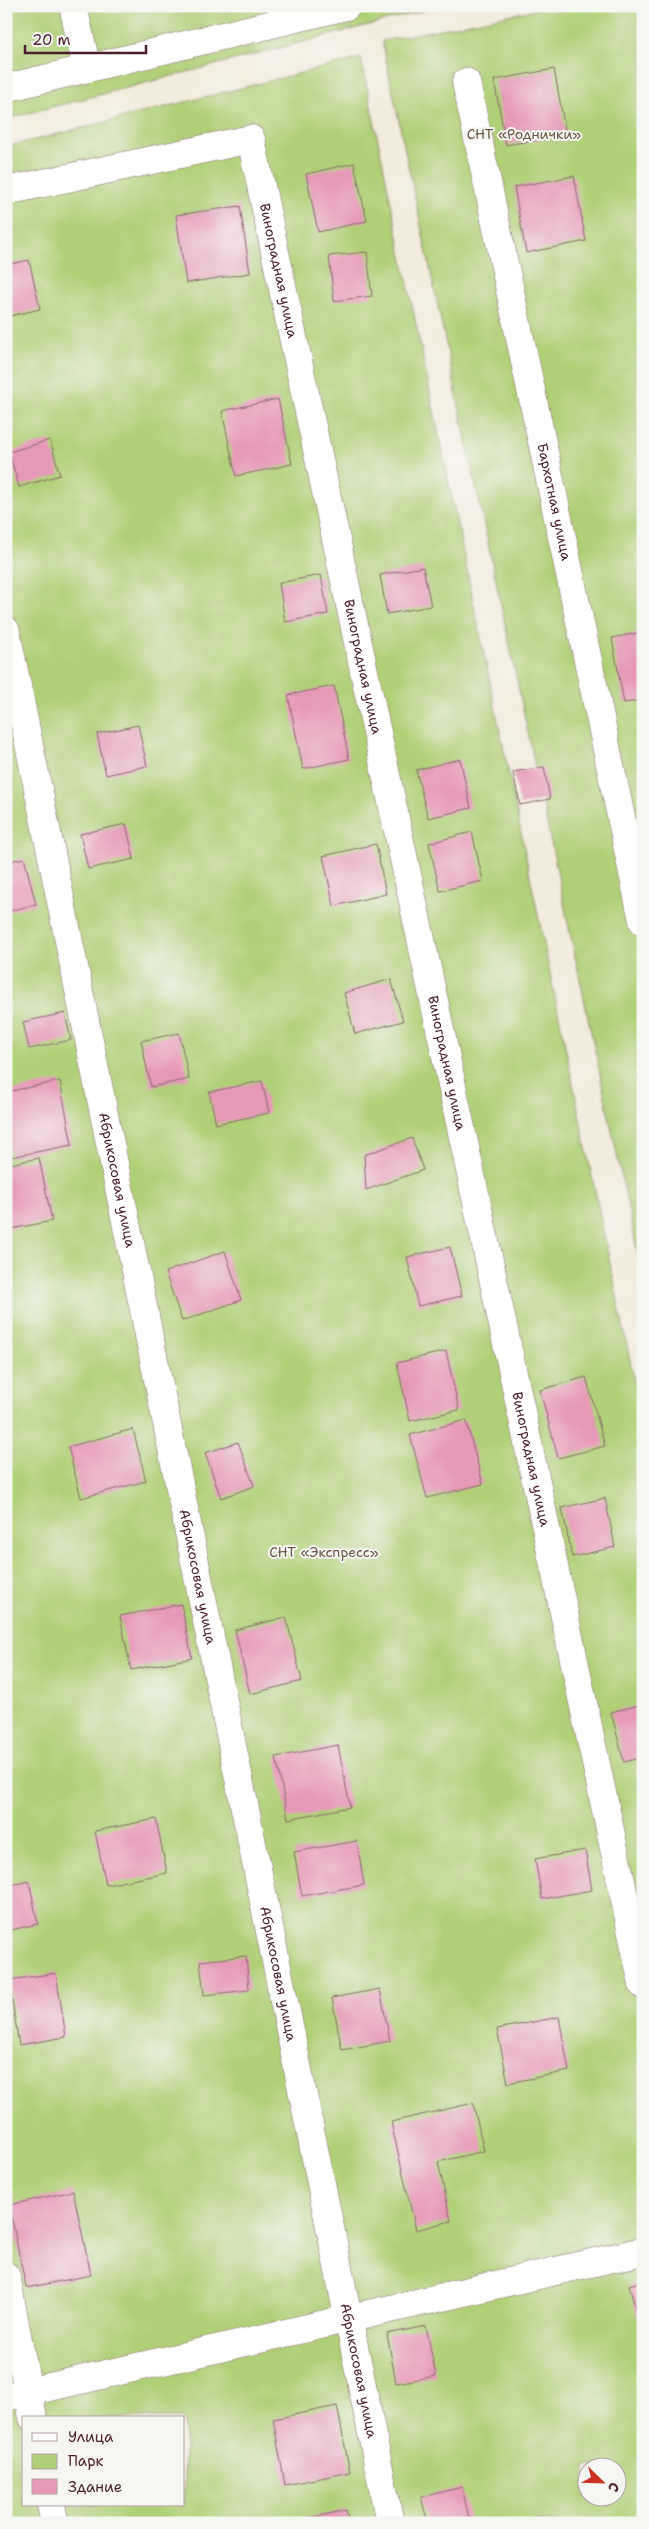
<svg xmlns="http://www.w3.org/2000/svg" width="649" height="2529" viewBox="0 0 649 2529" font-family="'Shantell Sans',sans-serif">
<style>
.green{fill:#b0d078;stroke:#7d7852;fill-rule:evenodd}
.building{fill:#e699b7}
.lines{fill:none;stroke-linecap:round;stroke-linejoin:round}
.minor-casing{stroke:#856669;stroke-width:29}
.minor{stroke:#fff;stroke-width:28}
.labels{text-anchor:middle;stroke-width:4;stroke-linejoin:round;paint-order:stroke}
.park-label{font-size:14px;fill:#695442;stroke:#f6f6f2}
.street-label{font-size:14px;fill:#4a1f2b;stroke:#f6f6f2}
</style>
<rect width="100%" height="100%" fill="#f6f6f2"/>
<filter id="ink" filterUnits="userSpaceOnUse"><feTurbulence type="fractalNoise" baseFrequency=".02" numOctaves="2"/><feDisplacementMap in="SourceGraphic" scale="10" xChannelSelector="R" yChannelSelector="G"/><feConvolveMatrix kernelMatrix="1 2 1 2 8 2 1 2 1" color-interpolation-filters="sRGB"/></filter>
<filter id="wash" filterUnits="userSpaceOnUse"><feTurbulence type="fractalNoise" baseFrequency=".0096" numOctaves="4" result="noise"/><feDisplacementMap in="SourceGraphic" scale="20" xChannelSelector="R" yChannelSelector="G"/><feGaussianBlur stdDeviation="1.12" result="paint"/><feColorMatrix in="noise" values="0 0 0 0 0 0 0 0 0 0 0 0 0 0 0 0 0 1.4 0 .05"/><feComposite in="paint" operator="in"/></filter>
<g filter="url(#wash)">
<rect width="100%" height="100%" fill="#f3ebdb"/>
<path class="green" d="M 6,6 L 442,6 L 6,119 Z
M 553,6 L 643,6 L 643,1278 L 382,41 Z
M 361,58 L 643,1423 L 643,2523 L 6,2523 L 6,147 ZM 24,2418 L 184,2418 L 184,2505 L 24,2505 ZM 586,2466 L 616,2466 L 616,2496 L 586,2496 Z"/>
<g id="blocks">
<path class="building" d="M 554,69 L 566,135 L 506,145 L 494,80 Z
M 354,163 L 367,221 L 318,232 L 306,174 Z
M 574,176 L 586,241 L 526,253 L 514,187 Z
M 240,206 L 250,273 L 186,283 L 176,215 Z
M 367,252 L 372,296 L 334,301 L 329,256 Z
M 29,260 L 40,309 L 6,317 L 6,265 Z
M 278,399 L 292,464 L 236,476 L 222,411 Z
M 50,440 L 60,475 L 19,487 L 9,452 Z
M 423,567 L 431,606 L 387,614 L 380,575 Z
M 321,575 L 328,614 L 285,622 L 279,583 Z
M 643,632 L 643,700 L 624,703 L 612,638 Z
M 334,686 L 349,759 L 303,769 L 288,695 Z
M 138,725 L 147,766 L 106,775 L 97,734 Z
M 460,759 L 471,808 L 428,818 L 416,770 Z
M 544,767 L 550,799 L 520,805 L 513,772 Z
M 126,824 L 134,859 L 88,869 L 80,834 Z
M 472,832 L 483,881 L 440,891 L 429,843 Z
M 376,844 L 386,894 L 334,906 L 323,856 Z
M 24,858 L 36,904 L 6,912 L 6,862 Z
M 391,979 L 403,1021 L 355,1034 L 344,993 Z
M 65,1013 L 71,1040 L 29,1049 L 23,1022 Z
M 179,1033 L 189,1079 L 151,1087 L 141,1041 Z
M 60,1081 L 72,1145 L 11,1157 L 6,1130 L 6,1092 Z
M 262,1081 L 269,1113 L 216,1124 L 209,1092 Z
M 412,1138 L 423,1170 L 366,1190 L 364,1155 Z
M 39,1158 L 52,1221 L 6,1230 L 6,1165 Z
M 450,1247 L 462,1296 L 418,1306 L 407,1257 Z
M 225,1251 L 241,1300 L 182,1321 L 165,1272 Z
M 446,1351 L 459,1410 L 410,1421 L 397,1363 Z
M 586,1377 L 605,1446 L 558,1458 L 540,1390 Z
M 466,1420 L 483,1484 L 427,1498 L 410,1435 Z
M 133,1429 L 146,1481 L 81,1498 L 68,1447 Z
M 238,1442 L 254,1486 L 221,1498 L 205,1453 Z
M 605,1498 L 615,1547 L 572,1557 L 562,1508 Z
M 181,1604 L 192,1658 L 131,1670 L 120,1616 Z
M 286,1617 L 302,1681 L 250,1694 L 235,1630 Z
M 643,1704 L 643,1757 L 624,1762 L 611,1712 Z
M 338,1745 L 350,1807 L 288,1819 L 276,1757 Z
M 156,1819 L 167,1873 L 106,1885 L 95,1831 Z
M 357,1841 L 364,1885 L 302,1896 L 294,1852 Z
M 585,1850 L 592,1890 L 542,1899 L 535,1859 Z
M 29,1881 L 38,1924 L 6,1931 L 6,1886 Z
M 246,1956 L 249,1990 L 204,1995 L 200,1961 Z
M 56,1973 L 66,2037 L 19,2045 L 9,1980 Z
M 380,1989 L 390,2041 L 342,2050 L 332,1998 Z
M 559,2017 L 569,2071 L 508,2083 L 497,2029 Z
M 473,2103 L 484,2151 L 438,2162 L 451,2221 L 416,2230 L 391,2122 Z
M 73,2191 L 91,2275 L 26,2288 L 9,2205 Z
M 643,2281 L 643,2316 L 638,2318 L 629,2285 Z
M 426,2326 L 436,2376 L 396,2383 L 387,2334 Z
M 337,2406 L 350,2472 L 285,2485 L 273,2419 Z
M 462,2487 L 470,2523 L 428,2523 L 421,2497 Z
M 346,2510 L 349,2523 L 297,2523 L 297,2521 Z"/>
</g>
</g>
<g filter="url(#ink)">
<use href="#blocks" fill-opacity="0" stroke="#856669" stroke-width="1"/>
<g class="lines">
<g class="minor-casing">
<g id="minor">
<path d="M 73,6 L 87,68"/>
<path id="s1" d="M 466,82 L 643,921"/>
<path d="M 6,88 L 347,6"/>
<path id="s2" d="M 6,191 L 251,139 L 643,1985"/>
<path id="s3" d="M 6,631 L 390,2523"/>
<path d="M 6,2276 L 33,2418"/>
<path d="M 6,2397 L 643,2251"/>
<path d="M 51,2505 L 55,2523"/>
</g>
</g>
<use href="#minor" class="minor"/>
</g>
</g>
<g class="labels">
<g class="park-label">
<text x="524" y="139">СНТ «Роднички»</text>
<text x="324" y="1557">СНТ «Экспресс»</text>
</g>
<g class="street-label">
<text dy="5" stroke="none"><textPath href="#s2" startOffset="385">Виноградная улица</textPath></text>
<text dy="5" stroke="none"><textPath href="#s1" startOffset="429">Бархотная улица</textPath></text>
<text dy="5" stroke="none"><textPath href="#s2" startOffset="790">Виноградная улица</textPath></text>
<text dy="5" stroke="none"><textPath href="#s2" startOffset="1195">Виноградная улица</textPath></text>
<text dy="5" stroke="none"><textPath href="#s3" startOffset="560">Абрикосовая улица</textPath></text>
<text dy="5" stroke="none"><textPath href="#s2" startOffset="1600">Виноградная улица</textPath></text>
<text dy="5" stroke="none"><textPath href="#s3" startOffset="965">Абрикосовая улица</textPath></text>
<text dy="5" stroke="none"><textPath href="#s3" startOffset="1370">Абрикосовая улица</textPath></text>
<text dy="5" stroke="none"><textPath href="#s3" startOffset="1775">Абрикосовая улица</textPath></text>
</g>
</g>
<rect width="649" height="2529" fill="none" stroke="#f6f6f2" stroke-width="25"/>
<rect x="22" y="2416" width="162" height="90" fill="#f6f6f2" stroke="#b1a0a2"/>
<rect x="32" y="2433" width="25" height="8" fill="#ffffff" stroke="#b1a0a2"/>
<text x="68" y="2442" font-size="15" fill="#4a1f2b">Улица</text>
<rect x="32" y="2454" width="25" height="15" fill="#b0d078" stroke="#b1a0a2"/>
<text x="68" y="2466" font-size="15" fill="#4a1f2b">Парк</text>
<rect x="32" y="2479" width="25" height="15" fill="#e699b7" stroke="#b1a0a2"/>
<text x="68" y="2492" font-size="15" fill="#4a1f2b">Здание</text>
<g transform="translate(602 2482) rotate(113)"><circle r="24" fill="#f6f6f2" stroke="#b1a0a2"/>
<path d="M0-4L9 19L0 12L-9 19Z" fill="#c8321e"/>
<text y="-8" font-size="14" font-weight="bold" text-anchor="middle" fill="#4a1f2b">С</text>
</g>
<path d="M25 45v8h121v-8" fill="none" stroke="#4a1f2b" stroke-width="2.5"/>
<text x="32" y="45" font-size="15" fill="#4a1f2b" stroke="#f6f6f2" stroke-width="4" paint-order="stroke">20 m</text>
</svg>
